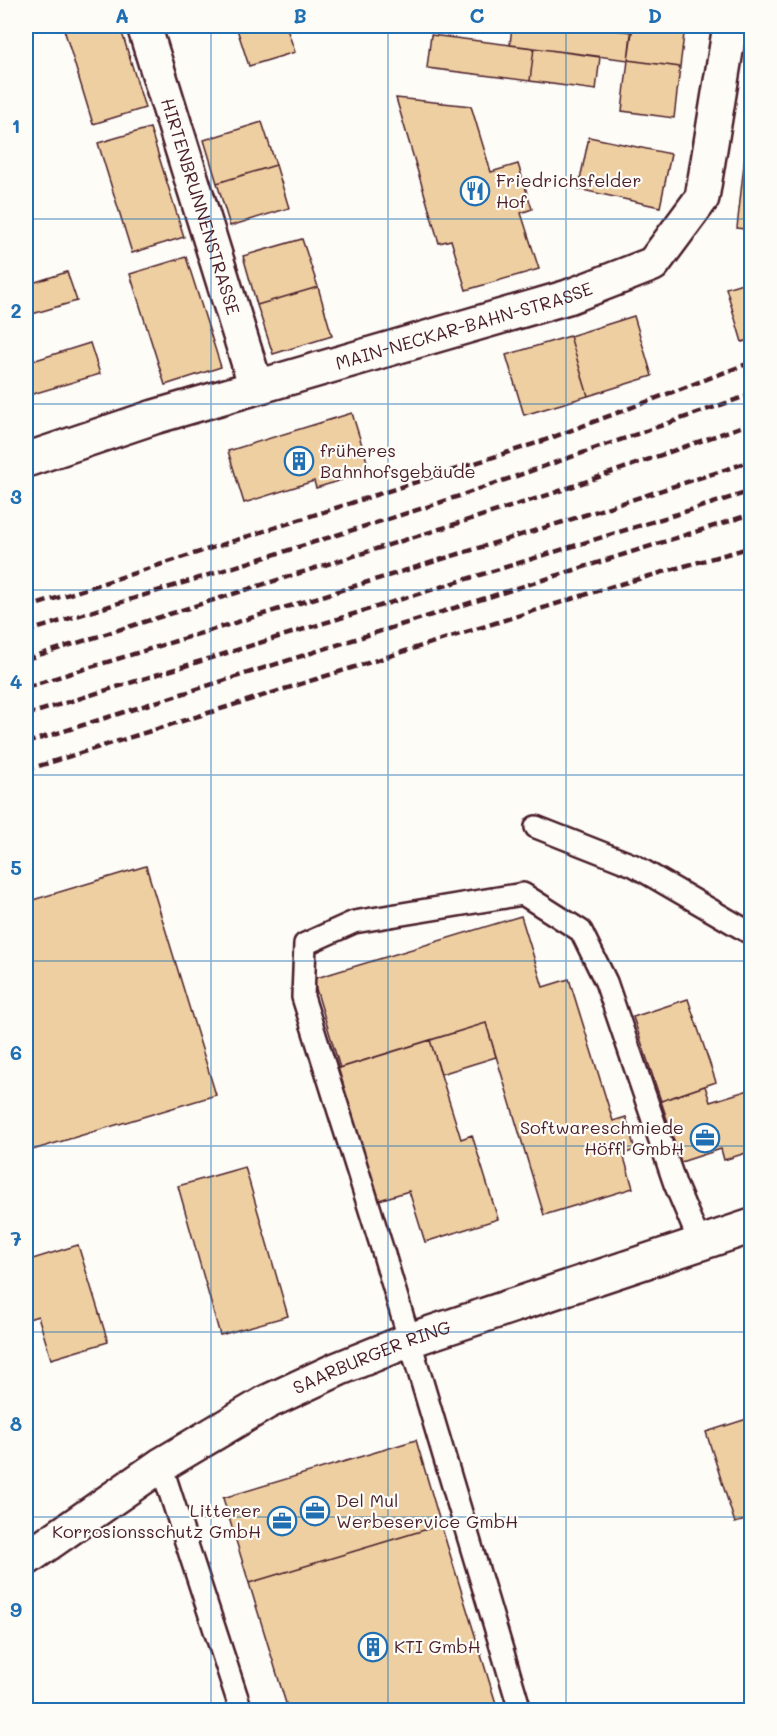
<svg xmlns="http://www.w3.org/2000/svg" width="777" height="1736" viewBox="0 0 777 1736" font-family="Mali,sans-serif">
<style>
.building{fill:#eecfa1;stroke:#4a1f2b;stroke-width:1.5}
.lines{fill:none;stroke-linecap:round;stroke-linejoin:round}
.service-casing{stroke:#4a1f2b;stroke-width:26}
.minor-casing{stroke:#4a1f2b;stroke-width:38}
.service{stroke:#fdfcf7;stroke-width:21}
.minor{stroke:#fdfcf7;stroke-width:33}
.rail{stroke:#4a1f2b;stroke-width:4.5;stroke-dasharray:9 4.5;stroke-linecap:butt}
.grid{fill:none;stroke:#1f6fb2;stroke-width:1.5;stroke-opacity:0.55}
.labels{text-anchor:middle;stroke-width:4.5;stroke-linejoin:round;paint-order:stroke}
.poi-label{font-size:18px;fill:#4a1f2b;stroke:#fdfcf7;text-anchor:start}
.street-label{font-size:18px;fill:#4a1f2b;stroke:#fdfcf7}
.neatline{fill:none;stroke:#1f6fb2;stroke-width:2}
.grid-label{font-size:20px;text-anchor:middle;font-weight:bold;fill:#1f6fb2}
</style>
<rect width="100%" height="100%" fill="#fdfcf7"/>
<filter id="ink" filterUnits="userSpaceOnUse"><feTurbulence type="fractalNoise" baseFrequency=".0167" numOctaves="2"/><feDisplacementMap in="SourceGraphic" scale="12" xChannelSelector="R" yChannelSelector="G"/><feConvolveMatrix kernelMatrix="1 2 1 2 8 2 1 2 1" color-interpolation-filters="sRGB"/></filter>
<g filter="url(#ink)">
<path class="building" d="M 63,26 L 120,26 L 145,108 L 93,124 Z
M 236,26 L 286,26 L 295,52 L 249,66 Z
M 512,26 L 580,26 L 632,32 L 628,60 L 510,45 Z
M 632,26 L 685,26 L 680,67 L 628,60 Z
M 431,35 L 534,48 L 530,81 L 427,68 Z
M 534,48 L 600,57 L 596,90 L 530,81 Z
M 628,60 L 680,67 L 674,118 L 622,111 Z
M 396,98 L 471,106 L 491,172 L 518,164 L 532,209 L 521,213 L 539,269 L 466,290 L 451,240 L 439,243 Z
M 262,122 L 276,165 L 217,183 L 204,140 Z
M 150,128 L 184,237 L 132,253 L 98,143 Z
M 589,137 L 671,154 L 660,207 L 578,189 Z
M 746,146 L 752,147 L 752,230 L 737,228 Z
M 276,165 L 289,208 L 230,226 L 217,183 Z
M 302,239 L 318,287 L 257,305 L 243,256 Z
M 186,257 L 221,367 L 165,385 L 130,274 Z
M 67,272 L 77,301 L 32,314 L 26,285 Z
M 752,280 L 752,339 L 742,342 L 726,288 Z
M 318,287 L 332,336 L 273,354 L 257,305 Z
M 634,316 L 652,376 L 588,396 L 570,336 Z
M 570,336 L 588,396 L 524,415 L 506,355 Z
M 90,343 L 100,374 L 26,396 L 26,363 Z
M 352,413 L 370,471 L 316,488 L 314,481 L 244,503 L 228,451 Z
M 146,866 L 216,1095 L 26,1152 L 26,902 Z
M 521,916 L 543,987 L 569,979 L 613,1121 L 626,1117 L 635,1150 L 623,1154 L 633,1188 L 544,1215 L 486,1023 L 340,1068 L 313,979 Z
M 688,999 L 716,1082 L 661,1101 L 633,1017 Z
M 486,1023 L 496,1057 L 441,1074 L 430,1040 Z
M 430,1040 L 461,1139 L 472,1135 L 498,1219 L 425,1242 L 409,1191 L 376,1201 L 336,1069 Z
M 705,1086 L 710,1102 L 752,1089 L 752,1151 L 724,1160 L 721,1149 L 681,1162 L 661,1101 Z
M 245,1167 L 288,1316 L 220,1335 L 178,1186 Z
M 78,1245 L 108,1342 L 51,1359 L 38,1316 L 26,1320 L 26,1261 Z
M 750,1418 L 752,1518 L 735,1523 L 706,1432 Z
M 416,1440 L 441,1525 L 249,1583 L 223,1498 Z
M 441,1525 L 498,1710 L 288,1710 L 249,1583 Z"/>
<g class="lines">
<g class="service-casing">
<path id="service" d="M 536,827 L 635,866 L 752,934
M 161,1465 L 241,1710
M 520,1710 L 382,1248 L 303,997 L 305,944 L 354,922 L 523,894 L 581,931 L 606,982 L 675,1184 L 700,1243"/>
</g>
<g class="minor-casing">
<g id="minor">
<path id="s1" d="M 144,26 L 256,387"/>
<path id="s2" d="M 26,460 L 154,417 L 568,297 L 653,264 L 702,198 L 730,26"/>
<path id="s3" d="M 26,1559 L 161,1465 L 267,1402 L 338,1369 L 410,1340 L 752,1226"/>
</g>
</g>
<use href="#service" class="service"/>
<use href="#minor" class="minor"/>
<path class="rail" d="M 26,608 L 540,442 L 752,362
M 26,632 L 436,504 L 752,394
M 26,659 L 551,494 L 752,423
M 26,687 L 563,522 L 752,461
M 26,715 L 752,491
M 26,743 L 752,514
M 26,770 L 610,587 L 752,547"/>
</g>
</g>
<path class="grid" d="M 211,26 L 211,1710M 388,26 L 388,1710M 566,26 L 566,1710M 26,219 L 752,219M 26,404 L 752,404M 26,590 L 752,590M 26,775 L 752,775M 26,961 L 752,961M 26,1146 L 752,1146M 26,1332 L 752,1332M 26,1517 L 752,1517"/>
<defs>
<g id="restaurant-ring" transform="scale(1.5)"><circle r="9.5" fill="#fdfcf7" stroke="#1f6fb2" stroke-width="1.5"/><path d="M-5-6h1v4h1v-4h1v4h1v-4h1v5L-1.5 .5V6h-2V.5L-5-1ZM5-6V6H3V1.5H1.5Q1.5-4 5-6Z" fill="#1f6fb2"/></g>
<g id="building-ring" transform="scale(1.5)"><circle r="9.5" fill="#fdfcf7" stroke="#1f6fb2" stroke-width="1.5"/><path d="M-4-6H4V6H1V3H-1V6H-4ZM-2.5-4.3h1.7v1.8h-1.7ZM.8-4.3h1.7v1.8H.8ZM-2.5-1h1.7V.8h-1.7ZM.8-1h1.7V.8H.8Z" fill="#1f6fb2"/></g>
<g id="office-ring" transform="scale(1.5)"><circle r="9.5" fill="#fdfcf7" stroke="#1f6fb2" stroke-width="1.5"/><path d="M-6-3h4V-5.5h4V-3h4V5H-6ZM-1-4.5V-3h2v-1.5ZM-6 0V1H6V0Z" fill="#1f6fb2"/></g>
</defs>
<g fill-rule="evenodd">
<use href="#restaurant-ring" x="475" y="191"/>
<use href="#building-ring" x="299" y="461"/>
<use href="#office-ring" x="705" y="1138"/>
<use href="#office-ring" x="315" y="1511"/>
<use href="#office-ring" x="282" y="1521"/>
<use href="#building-ring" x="373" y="1647"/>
</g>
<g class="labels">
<g class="poi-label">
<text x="496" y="187">Friedrichsfelder<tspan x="496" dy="21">Hof</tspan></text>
<text x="320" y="457">früheres<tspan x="320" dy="21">Bahnhofsgebäude</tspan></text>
<text x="684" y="1134" text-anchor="end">Softwareschmiede<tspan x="684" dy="21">Höffl GmbH</tspan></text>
<text x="336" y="1507">Del Mul<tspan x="336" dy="21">Werbeservice GmbH</tspan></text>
<text x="261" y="1517" text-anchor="end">Litterer<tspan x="261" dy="21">Korrosionsschutz GmbH</tspan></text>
<text x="394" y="1653">KTI GmbH</text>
</g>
<g class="street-label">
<text dy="6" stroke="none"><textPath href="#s1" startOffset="189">HIRTENBRUNNENSTRASSE</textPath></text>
<text dy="6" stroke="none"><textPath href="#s2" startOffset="458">MAIN-NECKAR-BAHN-STRASSE</textPath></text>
<text dy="6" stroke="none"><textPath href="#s3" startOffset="402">SAARBURGER RING</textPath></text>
</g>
</g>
<rect width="777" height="1736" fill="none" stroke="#fdfcf7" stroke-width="66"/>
<rect x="33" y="33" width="711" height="1670" class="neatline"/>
<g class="grid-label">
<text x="122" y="23">A</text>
<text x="300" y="23">B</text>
<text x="477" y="23">C</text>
<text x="655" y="23">D</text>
<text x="16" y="133">1</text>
<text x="16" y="318">2</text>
<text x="16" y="504">3</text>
<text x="16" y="689">4</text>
<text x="16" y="875">5</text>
<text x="16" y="1060">6</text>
<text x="16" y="1246">7</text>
<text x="16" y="1431">8</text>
<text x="16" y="1617">9</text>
</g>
</svg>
